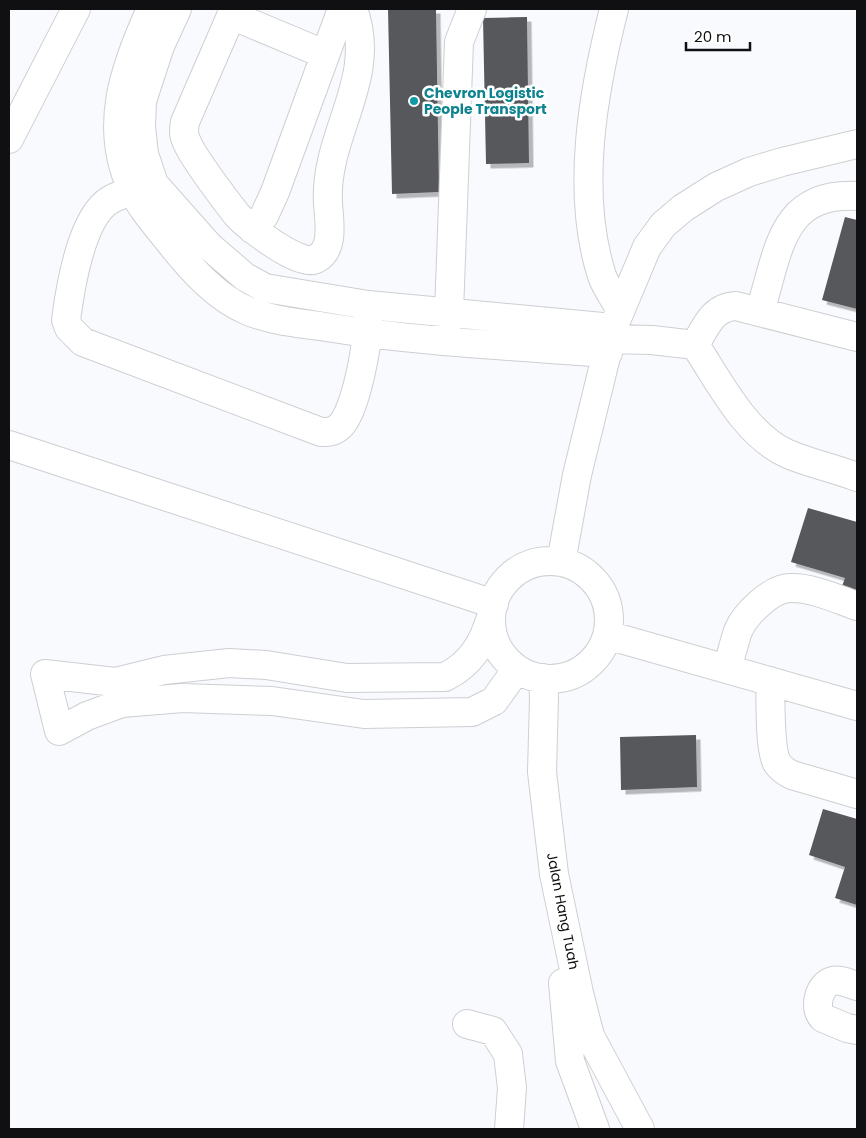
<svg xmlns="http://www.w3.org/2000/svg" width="866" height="1138" viewBox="0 0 866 1138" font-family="Poppins,sans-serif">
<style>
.building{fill:#57585b;filter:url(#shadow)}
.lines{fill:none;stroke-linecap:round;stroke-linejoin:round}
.minor-casing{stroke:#cdcfd2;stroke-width:30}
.minor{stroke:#fff;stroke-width:28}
.culture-dot{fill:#0f9aa8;stroke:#fff;stroke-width:2}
.labels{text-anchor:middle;stroke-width:5;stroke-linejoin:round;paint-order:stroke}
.culture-label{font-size:14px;font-weight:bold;fill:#0d838f;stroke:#fff;text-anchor:start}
.street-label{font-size:14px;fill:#101012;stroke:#fff}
</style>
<defs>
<filter id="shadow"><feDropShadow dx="4.5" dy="4.5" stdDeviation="0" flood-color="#0004"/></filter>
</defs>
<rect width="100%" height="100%" fill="#f8fafe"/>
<path class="building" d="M 388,9 L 436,9 L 439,192 L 392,194 Z
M 527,17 L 529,163 L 486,164 L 483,18 Z
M 845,217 L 857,220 L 857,309 L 822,300 Z
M 808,508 L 857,522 L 857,594 L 841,589 L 845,578 L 791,562 Z
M 696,735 L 697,787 L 621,790 L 620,737 Z
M 823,809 L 857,819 L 857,905 L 835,898 L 845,867 L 809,855 Z"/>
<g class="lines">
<g class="minor-casing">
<path id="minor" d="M 151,9 C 124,68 103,127 132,189 C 142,210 158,227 172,245 C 192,270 217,298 248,311 C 272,321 300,323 326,327 C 419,342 514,346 608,353
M 177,9 L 160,46 L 142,101 L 141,126 L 144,154 L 154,184 L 209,246 L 245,277 L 265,288 L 368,305 L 613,328
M 234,9 L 185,122 C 184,128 183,134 186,140 C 191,155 226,201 237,215 C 248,227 301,268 316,259 C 335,249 329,221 328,203 C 324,134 379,79 353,9
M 614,9 C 593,92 575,192 602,276 C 606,287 614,298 620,309
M 231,15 L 324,54
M 9,139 L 76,9
M 150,186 C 137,190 122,193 110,200 C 81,217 70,289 66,320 L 69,328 L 83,342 L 321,432 C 328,432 333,432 339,427 C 356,414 369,338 368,316
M 252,229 L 264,216 L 275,192 L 342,9
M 760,311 C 779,252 780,192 857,196
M 445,331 L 449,312 L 459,42 L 472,9
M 610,339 L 652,340 L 695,345 C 720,382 745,435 788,454 C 810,463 835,469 857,477
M 695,345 C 706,326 713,307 736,306 L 857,337
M 9,445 L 494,604
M491 620a59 59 0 1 1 118 0a59 59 0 1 1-118 0Z
M 561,562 L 577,475 L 613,328 L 647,247 L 663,225 L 683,208 L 716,187 L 749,172 L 782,162 L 857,144
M 491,617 C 483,644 471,664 445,677 L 347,678 L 266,665 L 229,663 L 164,670 L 115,682 L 45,674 L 59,731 L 87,716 L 122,703 L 182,698 L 272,701 L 364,714 L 472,712 L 494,701 L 517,669
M 607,635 L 857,706
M 727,668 C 731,656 734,643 738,631 C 745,614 772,588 790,588 C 811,587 837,599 857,606
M 543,678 L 544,698 L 542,772 L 554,874 L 579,993 L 590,1036 L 640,1129
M 770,681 C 771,700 769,748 777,763 C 781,769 786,772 792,775 L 857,794
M 563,983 L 570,1061 L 595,1129
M 857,986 C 850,984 840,979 833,981 C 819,984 813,1008 823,1018 L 847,1028 L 857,1030
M 467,1024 L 493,1031 L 508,1054 L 512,1088 L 509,1129"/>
</g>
<use href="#minor" class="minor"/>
</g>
<circle class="culture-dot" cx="414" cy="101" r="5"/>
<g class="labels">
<g class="culture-label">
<text x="424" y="98">Chevron Logistic<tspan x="424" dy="16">People Transport</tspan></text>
</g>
<g class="street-label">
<text transform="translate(563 911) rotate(79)" y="5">Jalan Hang Tuah</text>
</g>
</g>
<rect width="866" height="1138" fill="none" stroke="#101012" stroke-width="20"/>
<path d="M686 42v8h64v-8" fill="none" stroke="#101012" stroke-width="2.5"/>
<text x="694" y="42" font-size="15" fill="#101012" stroke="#ffffff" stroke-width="4" paint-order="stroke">20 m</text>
</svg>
